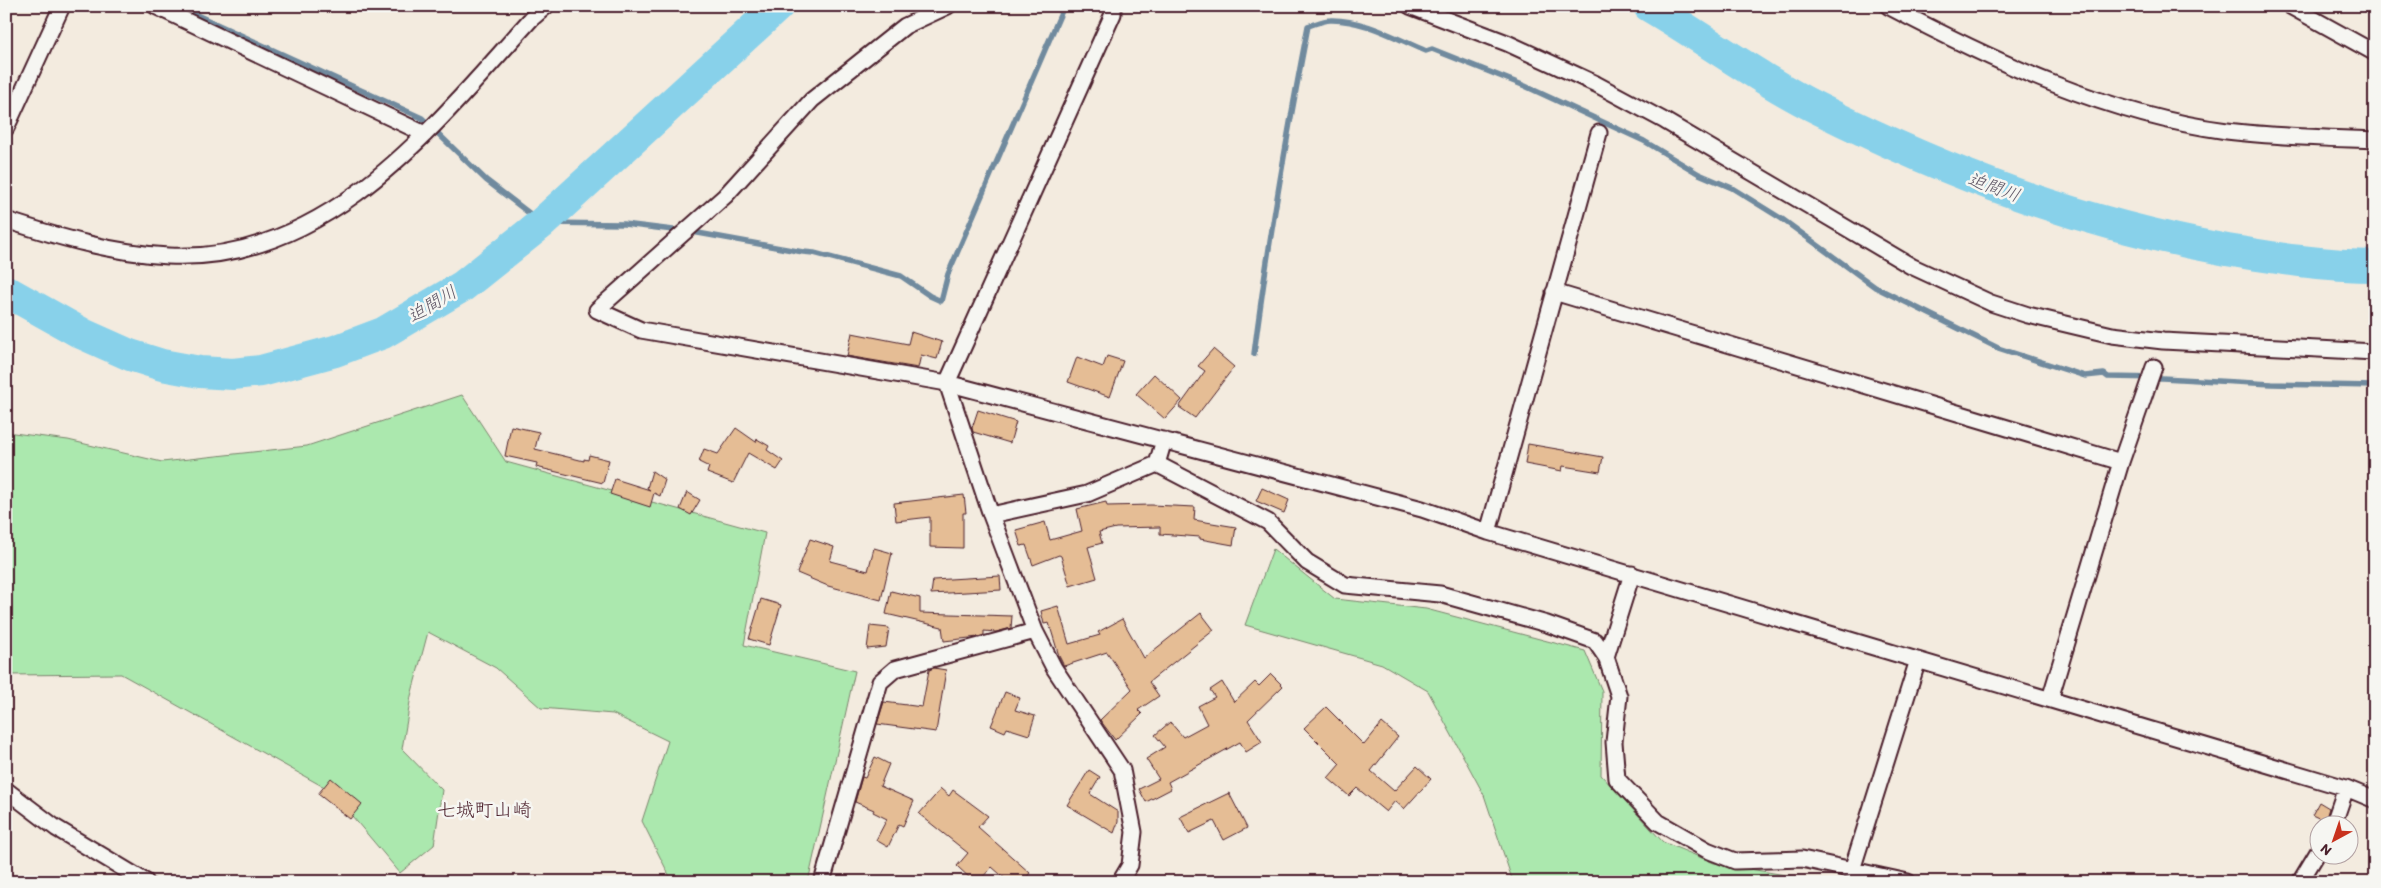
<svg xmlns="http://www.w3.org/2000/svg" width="2381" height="888" viewBox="0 0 2381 888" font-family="Itim,'Klee One',sans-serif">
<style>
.green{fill:#abe8ae;stroke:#7a846c}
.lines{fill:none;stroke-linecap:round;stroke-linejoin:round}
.stream{stroke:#6f8a9e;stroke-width:5.5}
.river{stroke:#88d1ea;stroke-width:32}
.building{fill:#e5bd95;stroke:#4a1f2b}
.minor-casing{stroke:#4a1f2b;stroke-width:19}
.minor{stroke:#f6f6f2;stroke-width:15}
.labels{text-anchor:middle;stroke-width:5;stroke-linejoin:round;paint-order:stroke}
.water-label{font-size:18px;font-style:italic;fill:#5d5464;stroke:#f6f6f2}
.quarter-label{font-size:19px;fill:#4a1f2b;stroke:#f6f6f2}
</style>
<rect width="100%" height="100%" fill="#f3ebdf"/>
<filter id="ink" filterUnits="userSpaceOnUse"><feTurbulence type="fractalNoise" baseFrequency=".02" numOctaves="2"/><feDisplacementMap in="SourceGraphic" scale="10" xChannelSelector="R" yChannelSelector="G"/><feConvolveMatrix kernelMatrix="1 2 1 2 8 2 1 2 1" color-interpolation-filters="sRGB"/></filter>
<g filter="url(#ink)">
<path class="green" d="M 462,395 L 506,462 L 765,533 L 744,645 L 855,671 L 808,882 L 675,882 L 671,879 L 642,821 L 668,741 L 613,714 L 541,708 L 496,668 L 428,632 L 411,696 L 402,749 L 442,790 L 434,845 L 400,873 L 331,791 L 121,674 L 6,675 L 6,432 L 68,440 L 162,462 L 307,446 Z
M 1273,549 L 1335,599 L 1426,609 L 1585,651 L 1602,691 L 1601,775 L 1663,842 L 1714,863 L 1791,876 L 1807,882 L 1513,882 L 1484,795 L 1428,691 L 1382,664 L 1245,625 Z"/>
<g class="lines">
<path class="stream" d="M 177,6 L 422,118 L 486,180 L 542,223 L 624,224 L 698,233 L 803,252 L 814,253 L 901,276 L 930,296 L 941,301 L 948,274 L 1064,6
M 1254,354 C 1268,244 1287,135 1308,26 C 1315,24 1324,20 1330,20 C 1363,19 1397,39 1426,51 L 1432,49 L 1525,86 L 1644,141 L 1699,174 L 1732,188 L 1782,219 L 1875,287 L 1998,348 L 2085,376 L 2104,374 L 2108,377 L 2162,378 L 2272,384 L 2375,386"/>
<path class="river" d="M 1649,6 C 1705,39 1759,79 1817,108 C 1951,175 2079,223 2227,250 C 2275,258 2325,266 2375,266
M 6,291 L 83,334 L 130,355 L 162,365 L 200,372 L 233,374 L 261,371 L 335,351 L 383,333 L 463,286 L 542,223 L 778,6"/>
</g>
<path class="building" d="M 911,332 L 942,342 L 937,359 L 921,355 L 918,368 L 847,356 L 852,333 L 908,344 Z
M 1213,349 L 1234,367 L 1195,418 L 1179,407 L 1205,371 L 1198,366 Z
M 1107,356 L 1123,361 L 1110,397 L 1068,382 L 1077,357 L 1103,367 Z
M 1154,374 L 1182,400 L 1165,419 L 1136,394 Z
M 978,410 L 1016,422 L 1010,443 L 973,432 L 972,428 Z
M 511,426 L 539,432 L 535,449 L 584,461 L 584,459 L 588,460 L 589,455 L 609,460 L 603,483 L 536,467 L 537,463 L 505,456 Z
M 736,428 L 756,442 L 757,439 L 769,446 L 767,450 L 783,461 L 777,470 L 748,453 L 733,483 L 707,473 L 709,467 L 699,462 L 704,449 L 718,454 Z
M 1528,444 L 1603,457 L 1600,472 L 1563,466 L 1562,471 L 1525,464 Z
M 652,471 L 665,480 L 660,496 L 654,493 L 650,507 L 610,494 L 615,479 L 650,490 L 647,488 Z
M 1262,488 L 1289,500 L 1284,513 L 1256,501 Z
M 687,492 L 700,500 L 691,515 L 680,509 Z
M 964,495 L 966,513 L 963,513 L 963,548 L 930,547 L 930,517 L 896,521 L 894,503 Z
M 1106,502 L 1107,506 L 1151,505 L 1195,507 L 1194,520 L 1236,527 L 1233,545 L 1200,539 L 1200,537 L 1160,534 L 1160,527 L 1116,528 L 1099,532 L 1102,543 L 1088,547 L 1097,578 L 1070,586 L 1061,556 L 1059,555 L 1033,565 L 1026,545 L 1021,546 L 1016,530 L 1045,522 L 1050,540 L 1082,531 L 1077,509 Z
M 810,539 L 834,547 L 830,561 L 868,571 L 874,548 L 892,553 L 881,600 L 828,586 L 797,573 Z
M 1000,576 L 1001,590 L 931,594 L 933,580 Z
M 891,591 L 920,598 L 920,613 L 1012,616 L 1011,628 L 996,632 L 984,631 L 984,635 L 978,637 L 944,641 L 942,627 L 886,614 Z
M 761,599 L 781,605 L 769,645 L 749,639 Z
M 1058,606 L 1069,644 L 1100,635 L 1098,632 L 1122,619 L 1144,658 L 1201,613 L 1214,630 L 1149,682 L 1159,696 L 1138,710 L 1142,714 L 1115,740 L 1100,720 L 1132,689 L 1107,652 L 1064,666 L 1059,656 L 1049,623 L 1044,624 L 1041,611 Z
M 870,626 L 889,628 L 886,647 L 867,649 Z
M 934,668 L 946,670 L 936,732 L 877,724 L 884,702 L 922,707 L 929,670 Z
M 1271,674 L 1283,686 L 1248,720 L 1262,742 L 1246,752 L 1240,742 L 1168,782 L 1171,789 L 1146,802 L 1139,789 L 1159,779 L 1146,759 L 1165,747 L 1155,735 L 1170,722 L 1183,737 L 1207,724 L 1198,706 L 1215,697 L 1210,690 L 1222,682 L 1234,702 L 1255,682 L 1259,686 Z
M 1005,692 L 1020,698 L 1015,710 L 1035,716 L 1029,735 L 1007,728 L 1005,732 L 991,726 Z
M 1326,707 L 1364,745 L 1382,723 L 1398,737 L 1371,771 L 1394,791 L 1417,766 L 1431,779 L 1404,809 L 1395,801 L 1386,812 L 1357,788 L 1349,796 L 1328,778 L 1340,764 L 1304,728 Z
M 875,757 L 889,764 L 880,786 L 914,801 L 903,826 L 899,824 L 888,847 L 876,840 L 887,819 L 873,812 L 874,810 L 855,802 L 862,777 L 865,778 Z
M 1089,770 L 1100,777 L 1090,794 L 1118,812 L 1118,822 L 1114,833 L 1067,805 Z
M 331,778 L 362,804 L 350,819 L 318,794 Z
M 941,789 L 949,796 L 953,790 L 988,816 L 978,827 L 1030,873 L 1023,882 L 1009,882 L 992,867 L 978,882 L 974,882 L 957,866 L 968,853 L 919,814 Z
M 1229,793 L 1247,828 L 1224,840 L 1214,821 L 1189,833 L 1180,817 Z
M 2319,802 L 2329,808 L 2325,821 L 2312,815 Z"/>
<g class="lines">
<g class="minor-casing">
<path id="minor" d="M 155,6 L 425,134
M 948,6 L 905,26 L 812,100 L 725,196 L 597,310 L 641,330 L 947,383 L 1422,509 L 1488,532 L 2346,788 L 2375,800
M 1113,6 L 1113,14 L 947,383 L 991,515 L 1035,631 L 1054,668 L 1122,770 L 1134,832 L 1130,865 L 1120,882
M 1410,6 L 1507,43 L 1596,84 L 1665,121 L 1911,266 L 1991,303 L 2028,315 L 2112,335 L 2163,341 L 2375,352
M 1888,6 C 1995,62 2107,115 2227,131 C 2276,137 2326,138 2375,140
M 2290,6 L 2375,53
M 6,128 L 62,6
M 6,220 C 58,237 113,253 168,256 C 328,264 434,126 531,19 L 546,6
M 1554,292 L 2121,462
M 1157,464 L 1268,522 L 1307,562 L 1345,585 L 1440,594 L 1547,624 L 1595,641 L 1606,657 L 1619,696 L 1614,742 L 1617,779 L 1658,822 L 1707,850 L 1735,861 L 1802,859 L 1908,882
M 991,515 L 1087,494 L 1157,464 L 1164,440
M 1488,532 L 1599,133
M 1606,657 L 1632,574
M 2050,699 L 2121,462 L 2154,367
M 6,790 L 56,828 L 146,882
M 2333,826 L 2346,788
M 1852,870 L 1918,660
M 822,882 L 880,682 L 895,669 L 1035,631
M 2300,882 L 2318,852"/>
</g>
<use href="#minor" class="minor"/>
</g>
</g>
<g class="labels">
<g class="water-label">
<text transform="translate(1994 187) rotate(20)" y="6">迫間川</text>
<text transform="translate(432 304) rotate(-31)" y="6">迫間川</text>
</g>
<g class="quarter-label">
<text x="484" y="816">七城町山崎</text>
</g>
</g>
<rect width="2381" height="888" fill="none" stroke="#f6f6f2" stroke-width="25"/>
<rect x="12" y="12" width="2356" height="863" fill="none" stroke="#4a1f2b" stroke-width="2" filter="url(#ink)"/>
<g transform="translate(2334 840) rotate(220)"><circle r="24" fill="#f6f6f2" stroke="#b1a0a2"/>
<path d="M0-4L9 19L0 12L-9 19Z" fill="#c8321e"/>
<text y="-8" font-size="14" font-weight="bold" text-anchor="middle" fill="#4a1f2b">N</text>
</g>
</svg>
